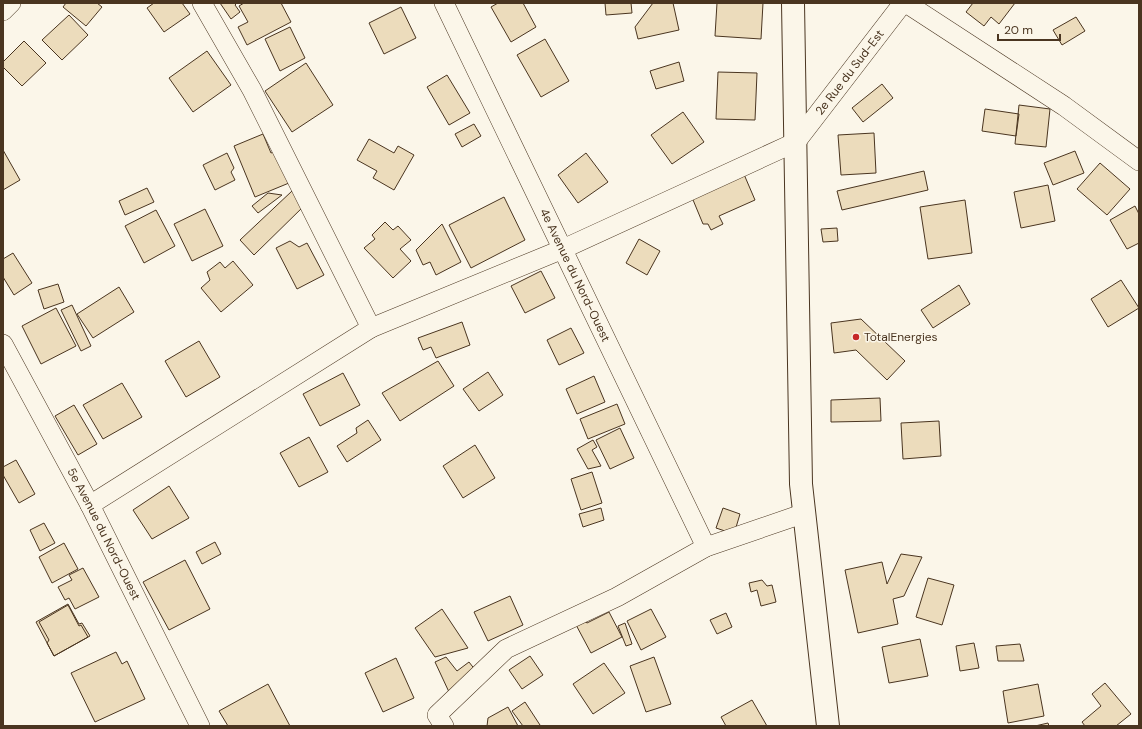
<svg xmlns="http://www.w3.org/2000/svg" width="1142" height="729" viewBox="0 0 1142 729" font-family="'DM Sans',sans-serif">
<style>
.building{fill:#ecdcbc;stroke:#4a3520}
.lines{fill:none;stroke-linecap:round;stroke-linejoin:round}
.minor-casing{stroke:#4a3520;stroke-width:20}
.trunk-casing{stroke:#4a3520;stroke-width:24}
.minor{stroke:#fbf6e9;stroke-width:19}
.trunk{stroke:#fbf6e9;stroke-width:22}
.poi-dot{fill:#c62828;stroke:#fbf6e9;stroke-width:1.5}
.labels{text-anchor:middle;stroke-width:3;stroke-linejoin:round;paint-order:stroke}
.street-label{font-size:12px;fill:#4a3520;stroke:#fbf6e9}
.poi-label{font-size:12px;fill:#4a3520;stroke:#fbf6e9;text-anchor:start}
</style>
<rect width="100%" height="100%" fill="#fbf6e9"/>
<path class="building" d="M 66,3 L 97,3 L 102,7 L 86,26 L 63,7 Z
M 154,3 L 182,3 L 190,14 L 164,32 L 147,8 Z
M 220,3 L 237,3 L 235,5 L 240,12 L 231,19 Z
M 244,3 L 281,3 L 291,22 L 247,45 L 238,27 L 248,22 L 239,6 Z
M 498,3 L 523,3 L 536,27 L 511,42 L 491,7 Z
M 605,3 L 631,3 L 632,13 L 606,15 Z
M 653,3 L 673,3 L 679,30 L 638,39 L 635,27 Z
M 717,3 L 763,3 L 761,39 L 715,36 Z
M 973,3 L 1015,3 L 999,24 L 991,17 L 984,26 L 966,12 Z
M 401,7 L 416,38 L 384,54 L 369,23 Z
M 69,15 L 88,35 L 62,60 L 42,40 Z
M 1076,17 L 1085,31 L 1062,45 L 1053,30 Z
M 290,27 L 305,58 L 280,71 L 265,39 Z
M 545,39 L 569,81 L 541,97 L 517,55 Z
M 24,41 L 46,63 L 22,86 L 3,67 L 3,62 Z
M 207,51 L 231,85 L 193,112 L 169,78 Z
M 679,62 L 684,81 L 656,89 L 650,71 Z
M 306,63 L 333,105 L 292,132 L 265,91 Z
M 718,72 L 757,73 L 755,120 L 716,119 Z
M 447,75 L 470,113 L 449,125 L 427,87 Z
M 882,84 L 893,98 L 863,122 L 852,108 Z
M 1019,105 L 1050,109 L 1046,147 L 1015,144 Z
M 985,109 L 1019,114 L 1016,136 L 982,131 Z
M 683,112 L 704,142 L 672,164 L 651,135 Z
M 474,124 L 481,136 L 462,147 L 455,134 Z
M 874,133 L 876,173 L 841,175 L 838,135 Z
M 263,134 L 271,153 L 276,151 L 289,183 L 255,197 L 234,146 Z
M 369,139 L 394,153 L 398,146 L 414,155 L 394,190 L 373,178 L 377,171 L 357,160 Z
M 3,150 L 20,180 L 3,190 Z
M 1075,151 L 1084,173 L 1053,185 L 1044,163 Z
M 227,153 L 234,168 L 231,172 L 235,180 L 215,190 L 203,165 Z
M 586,153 L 608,182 L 578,203 L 558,175 Z
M 1100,163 L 1130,189 L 1107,215 L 1077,189 Z
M 924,171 L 928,190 L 842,210 L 837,191 Z
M 743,172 L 755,200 L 719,216 L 723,224 L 711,230 L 708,224 L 703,224 L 691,195 Z
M 1048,185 L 1055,221 L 1021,228 L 1014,192 Z
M 147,188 L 154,202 L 125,215 L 119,201 Z
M 292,191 L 305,205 L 254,255 L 240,240 Z
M 268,193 L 282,195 L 258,213 L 252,206 Z
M 504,197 L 525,240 L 471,268 L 449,225 Z
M 965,200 L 972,253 L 928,259 L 920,207 Z
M 1135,206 L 1139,214 L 1139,243 L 1127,249 L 1110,220 Z
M 205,209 L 223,246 L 192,261 L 174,224 Z
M 156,210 L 175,246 L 144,263 L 125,226 Z
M 385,222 L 393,230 L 398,226 L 411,240 L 400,249 L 411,261 L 393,278 L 364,248 L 375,239 L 372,235 Z
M 442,224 L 461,262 L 436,275 L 430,262 L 423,265 L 416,250 Z
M 837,228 L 838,241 L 823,242 L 821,229 Z
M 639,239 L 660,251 L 647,275 L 626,263 Z
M 290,241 L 299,247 L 307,243 L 324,275 L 297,289 L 276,248 Z
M 13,253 L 32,283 L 14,295 L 3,277 L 3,259 Z
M 233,261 L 253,285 L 221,312 L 201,288 L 210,280 L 207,272 L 220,262 L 225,268 Z
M 541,271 L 555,298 L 525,313 L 511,286 Z
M 1121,280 L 1139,308 L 1108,327 L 1091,299 Z
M 58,284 L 64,302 L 44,309 L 38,290 Z
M 959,285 L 970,304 L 933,328 L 921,310 Z
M 119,287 L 134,312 L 93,338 L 77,314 Z
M 72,305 L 91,346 L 81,351 L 61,310 Z
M 56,308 L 76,346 L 41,364 L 22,326 Z
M 861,319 L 905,361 L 887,380 L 856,350 L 834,353 L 831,323 Z
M 462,322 L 470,345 L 436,358 L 431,347 L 423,350 L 418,338 Z
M 571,328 L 584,353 L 559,365 L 547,340 Z
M 199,341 L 220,377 L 186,397 L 165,361 Z
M 438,361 L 454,386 L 400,421 L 382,393 Z
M 488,372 L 503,395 L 479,411 L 463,389 Z
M 343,373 L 360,405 L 320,426 L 303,394 Z
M 594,376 L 605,402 L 577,414 L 566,389 Z
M 122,383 L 142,417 L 103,439 L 83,405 Z
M 880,398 L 881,421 L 831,422 L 831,400 Z
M 617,404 L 625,424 L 588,439 L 580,419 Z
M 74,405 L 97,444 L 78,455 L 55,416 Z
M 368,420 L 381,440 L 347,462 L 337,446 L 357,433 L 356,428 Z
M 939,421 L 941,456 L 903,459 L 901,423 Z
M 620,428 L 634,458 L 610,469 L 596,440 Z
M 309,437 L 328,472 L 299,487 L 280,453 Z
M 593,440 L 597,447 L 592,450 L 601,466 L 588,469 L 577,449 Z
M 475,445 L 495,478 L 463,498 L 443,466 Z
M 16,460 L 35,494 L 19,503 L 3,475 L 3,467 Z
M 592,472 L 602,503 L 581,510 L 571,479 Z
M 169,486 L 189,518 L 152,539 L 133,510 Z
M 601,508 L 604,520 L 583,527 L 579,514 Z
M 723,508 L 740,514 L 734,534 L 716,528 Z
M 44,523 L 55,543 L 40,551 L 30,530 Z
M 215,542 L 221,554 L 202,564 L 196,552 Z
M 64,543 L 78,569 L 52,583 L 39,557 Z
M 901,554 L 922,557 L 904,596 L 893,599 L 898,624 L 858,633 L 845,570 L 882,562 L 887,584 Z
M 185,560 L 210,609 L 169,630 L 143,582 Z
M 83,568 L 99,597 L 75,609 L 69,598 L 65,600 L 58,587 L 72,580 L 69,575 Z
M 928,578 L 954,585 L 942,625 L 916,617 Z
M 762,580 L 767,586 L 772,585 L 776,602 L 761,606 L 757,590 L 751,592 L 749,583 Z
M 510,596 L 523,625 L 488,641 L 474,612 Z
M 68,604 L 79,624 L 82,623 L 90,636 L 54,656 L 36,622 Z
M 68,605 L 79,626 L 81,625 L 88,637 L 54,656 L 47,643 L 49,640 L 39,622 Z
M 442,609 L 468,648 L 435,657 L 415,628 Z
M 651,609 L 666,637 L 641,650 L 627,621 Z
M 609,612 L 622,637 L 591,653 L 575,623 L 582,619 L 587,623 Z
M 726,613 L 732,627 L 717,634 L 710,620 Z
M 625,623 L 632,644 L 626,646 L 618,626 Z
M 920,639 L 928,676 L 889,683 L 882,647 Z
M 974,643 L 979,668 L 960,671 L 956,646 Z
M 1020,644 L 1024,661 L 998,661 L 996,646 Z
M 116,652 L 122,664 L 127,661 L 145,699 L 95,722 L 71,673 Z
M 530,656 L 543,675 L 522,689 L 509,670 Z
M 446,657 L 457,671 L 469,662 L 476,671 L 449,692 L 435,662 Z
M 654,657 L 671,704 L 646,712 L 630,666 Z
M 396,658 L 414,698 L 383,712 L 365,673 Z
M 604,663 L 625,693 L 593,714 L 573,684 Z
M 1105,683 L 1131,714 L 1116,726 L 1085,726 L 1082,722 L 1101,706 L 1092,694 Z
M 268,684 L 290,726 L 228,726 L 219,711 Z
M 1038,684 L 1044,716 L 1008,723 L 1003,691 Z
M 752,700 L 767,726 L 726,726 L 721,717 Z
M 525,702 L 540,725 L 538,726 L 523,726 L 512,711 Z
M 508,707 L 518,726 L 487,726 L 488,718 Z
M 1048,723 L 1049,726 L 1035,726 Z"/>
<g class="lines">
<g class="minor-casing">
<g id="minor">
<path d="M 202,3 L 252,90 L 371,328"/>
<path id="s1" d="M 444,3 L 706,547"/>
<path d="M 906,3 L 1064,106 L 1139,161"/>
<path d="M 3,11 L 11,3"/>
<path id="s2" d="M 3,344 L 90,505 L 200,726"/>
<path id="s3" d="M 90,505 L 371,328 L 563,249 L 796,142 L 903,3"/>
<path d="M 444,726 L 437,715 L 506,649 L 617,597 L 706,547 L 805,513"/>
</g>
</g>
<g class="trunk-casing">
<path id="trunk" d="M 793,3 L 801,484 L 828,726"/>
</g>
<use href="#minor" class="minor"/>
<use href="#trunk" class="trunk"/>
</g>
<circle class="poi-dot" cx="856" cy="337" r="4"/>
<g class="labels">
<g class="street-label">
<text dy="4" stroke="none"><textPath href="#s3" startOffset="884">2e Rue du Sud-Est</textPath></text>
<text dy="4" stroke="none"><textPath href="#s1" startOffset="302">4e Avenue du Nord-Ouest</textPath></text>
<text dy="4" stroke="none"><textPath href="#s2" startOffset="215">5e Avenue du Nord-Ouest</textPath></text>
</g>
<g class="poi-label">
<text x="864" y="341">TotalEnergies</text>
</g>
</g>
<rect width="1142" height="729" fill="none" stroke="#4a3520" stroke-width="8"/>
<path d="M998 34v6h62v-6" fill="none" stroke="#4a3520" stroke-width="2"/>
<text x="1004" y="34" font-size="12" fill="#4a3520" stroke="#fbf6e9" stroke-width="3" paint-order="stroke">20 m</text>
</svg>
